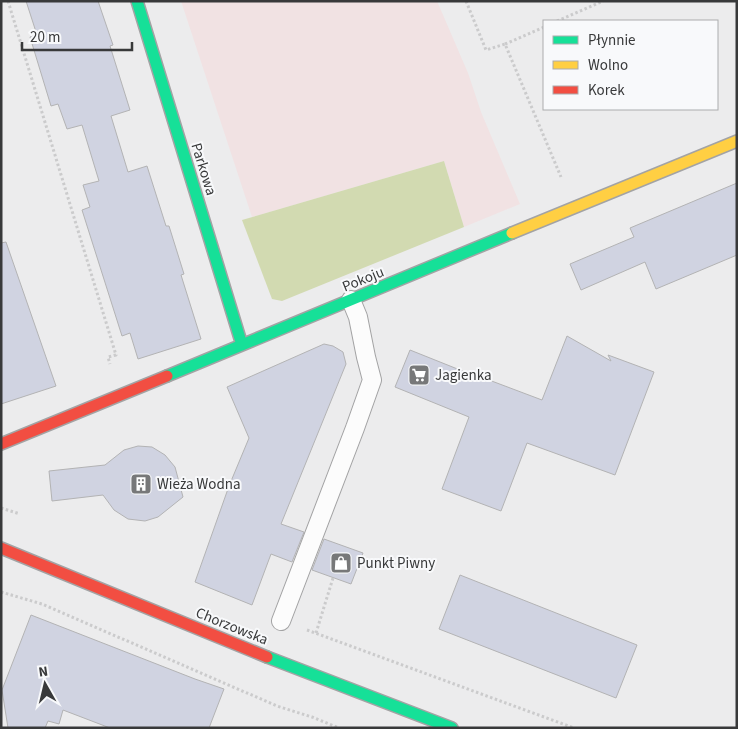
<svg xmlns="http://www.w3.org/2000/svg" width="738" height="729" viewBox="0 0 738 729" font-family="'Source Sans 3',sans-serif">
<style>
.commercial{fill:#f1e2e3}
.green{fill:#d2dab1}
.building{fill:#d0d3e1;stroke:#b3b3b4}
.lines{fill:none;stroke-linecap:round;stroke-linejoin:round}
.lane-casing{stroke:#a3a3a4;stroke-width:20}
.fast-casing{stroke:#a3a3a4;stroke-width:14}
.slow-casing{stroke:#a3a3a4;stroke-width:14}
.jam-casing{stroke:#a3a3a4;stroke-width:14}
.path{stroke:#cbcbcc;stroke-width:3;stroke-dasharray:2.5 2.5;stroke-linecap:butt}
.lane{stroke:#fcfcfc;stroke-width:18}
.fast{stroke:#16e098;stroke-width:11}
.slow{stroke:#ffcf43;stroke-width:11}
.jam{stroke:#f24e42;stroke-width:11}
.labels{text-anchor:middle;stroke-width:4;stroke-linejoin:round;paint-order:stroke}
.street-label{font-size:15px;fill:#38393a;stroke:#f8f9fb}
.poi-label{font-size:15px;fill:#38393a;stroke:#f8f9fb;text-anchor:start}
</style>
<rect width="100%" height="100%" fill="#ececed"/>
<path class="commercial" d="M 181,1 L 437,1 L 468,73 L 481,112 L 520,204 L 464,227 L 444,161 L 252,217 Z"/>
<path class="green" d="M 444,161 L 464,227 L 282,301 L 272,299 L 242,220 Z"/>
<path class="building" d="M 26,1 L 98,1 L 113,45 L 110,46 L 130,110 L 111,116 L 128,172 L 147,166 L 166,226 L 169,226 L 184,274 L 181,275 L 201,339 L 138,359 L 130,333 L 122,336 L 82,210 L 90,207 L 83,185 L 99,181 L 82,125 L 67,129 L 58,104 L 51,106 L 30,37 L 37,35 Z
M 737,183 L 737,255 L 656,289 L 645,262 L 581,290 L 570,264 L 634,237 L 630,228 Z
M 6,242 L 56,386 L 1,404 L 1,243 Z
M 567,336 L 611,361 L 608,355 L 654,372 L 615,475 L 527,443 L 501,511 L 442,489 L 469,417 L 395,387 L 410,350 L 480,378 L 481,377 L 542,400 Z
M 324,344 L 333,346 L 343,352 L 346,364 L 281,524 L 304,532 L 292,562 L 271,554 L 252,605 L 195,582 L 229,486 L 249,438 L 227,387 Z
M 138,446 L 152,447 L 165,455 L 175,467 L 183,497 L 158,517 L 145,521 L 128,519 L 114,510 L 103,495 L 52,501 L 49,471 L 105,465 L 124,450 Z
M 324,539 L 363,553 L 351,584 L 312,570 Z
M 460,575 L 637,645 L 616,698 L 439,629 Z
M 31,615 L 195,679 L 224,689 L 209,728 L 110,728 L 63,710 L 59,724 L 48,721 L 45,728 L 8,728 L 2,690 Z"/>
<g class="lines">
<g class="lane-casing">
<path id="lane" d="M 281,621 L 355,428 L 372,380 L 366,357 L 358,317 L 351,300"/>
</g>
<g class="fast-casing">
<path id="fast" d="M 137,1 L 242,345
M 167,376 L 512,233
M 267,657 L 452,728"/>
</g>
<g class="slow-casing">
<path id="slow" d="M 512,233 L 737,141"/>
</g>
<g class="jam-casing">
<path id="jam" d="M 1,444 L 167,376
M 1,548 L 267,657"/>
</g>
<path class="path" d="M 8,1 L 116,355 L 108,357 L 110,364
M 466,1 L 486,50 L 505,44 L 561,177
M 557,21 L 603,1
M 505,44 L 544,27
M 1,508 L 20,514
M 1,592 L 42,604 L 277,706 L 312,717 L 339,728
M 307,630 L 574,728
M 316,633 L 333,578"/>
<use href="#lane" class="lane"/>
<use href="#fast" class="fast"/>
<use href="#slow" class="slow"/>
<use href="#jam" class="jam"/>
</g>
<defs>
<g id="supermarket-square" transform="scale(1.125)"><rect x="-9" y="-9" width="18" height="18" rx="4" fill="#777879" stroke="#f8f9fb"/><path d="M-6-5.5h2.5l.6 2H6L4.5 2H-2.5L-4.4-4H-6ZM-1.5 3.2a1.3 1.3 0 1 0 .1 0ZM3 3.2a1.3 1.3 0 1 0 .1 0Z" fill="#fff"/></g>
<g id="building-square" transform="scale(1.125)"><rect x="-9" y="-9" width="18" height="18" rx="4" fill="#777879" stroke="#f8f9fb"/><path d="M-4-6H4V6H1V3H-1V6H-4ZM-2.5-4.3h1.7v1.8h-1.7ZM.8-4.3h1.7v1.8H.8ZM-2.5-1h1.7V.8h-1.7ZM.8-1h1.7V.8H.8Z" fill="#fff"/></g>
<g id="shop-square" transform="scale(1.125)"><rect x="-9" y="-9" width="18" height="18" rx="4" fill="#777879" stroke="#f8f9fb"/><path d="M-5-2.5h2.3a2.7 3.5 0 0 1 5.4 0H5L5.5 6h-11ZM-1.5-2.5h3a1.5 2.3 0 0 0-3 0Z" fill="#fff"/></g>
</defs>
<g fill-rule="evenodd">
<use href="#supermarket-square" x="419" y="375"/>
<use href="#building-square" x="141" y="484"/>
<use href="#shop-square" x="341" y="563"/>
</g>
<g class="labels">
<g class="street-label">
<text transform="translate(204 169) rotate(73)" y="5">Parkowa</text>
<text transform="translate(363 279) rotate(-22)" y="5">Pokoju</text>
<text transform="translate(232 626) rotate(22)" y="5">Chorzowska</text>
</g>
<g class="poi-label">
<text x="435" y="380">Jagienka</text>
<text x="157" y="489">Wieża Wodna</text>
<text x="357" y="568">Punkt Piwny</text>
</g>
</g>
<rect width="738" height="729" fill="none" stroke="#38393a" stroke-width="5"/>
<rect x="543" y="20" width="175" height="90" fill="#f8f9fb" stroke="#abacae"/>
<rect x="553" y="36" width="25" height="8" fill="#16e098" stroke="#abacae"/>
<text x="588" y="45" font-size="15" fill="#38393a">Płynnie</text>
<rect x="553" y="61" width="25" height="8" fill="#ffcf43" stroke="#abacae"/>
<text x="588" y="70" font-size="15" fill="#38393a">Wolno</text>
<rect x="553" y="86" width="25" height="8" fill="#f24e42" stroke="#abacae"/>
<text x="588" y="95" font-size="15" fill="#38393a">Korek</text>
<g transform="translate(45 684) rotate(352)" stroke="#f8f9fb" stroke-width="4" paint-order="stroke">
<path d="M0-4L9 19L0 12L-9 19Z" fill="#38393a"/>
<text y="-8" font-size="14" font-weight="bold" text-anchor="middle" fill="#38393a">N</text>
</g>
<path d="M22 42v8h110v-8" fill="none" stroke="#38393a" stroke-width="2.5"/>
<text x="30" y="42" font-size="15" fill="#38393a" stroke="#f8f9fb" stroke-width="4" paint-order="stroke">20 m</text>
</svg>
